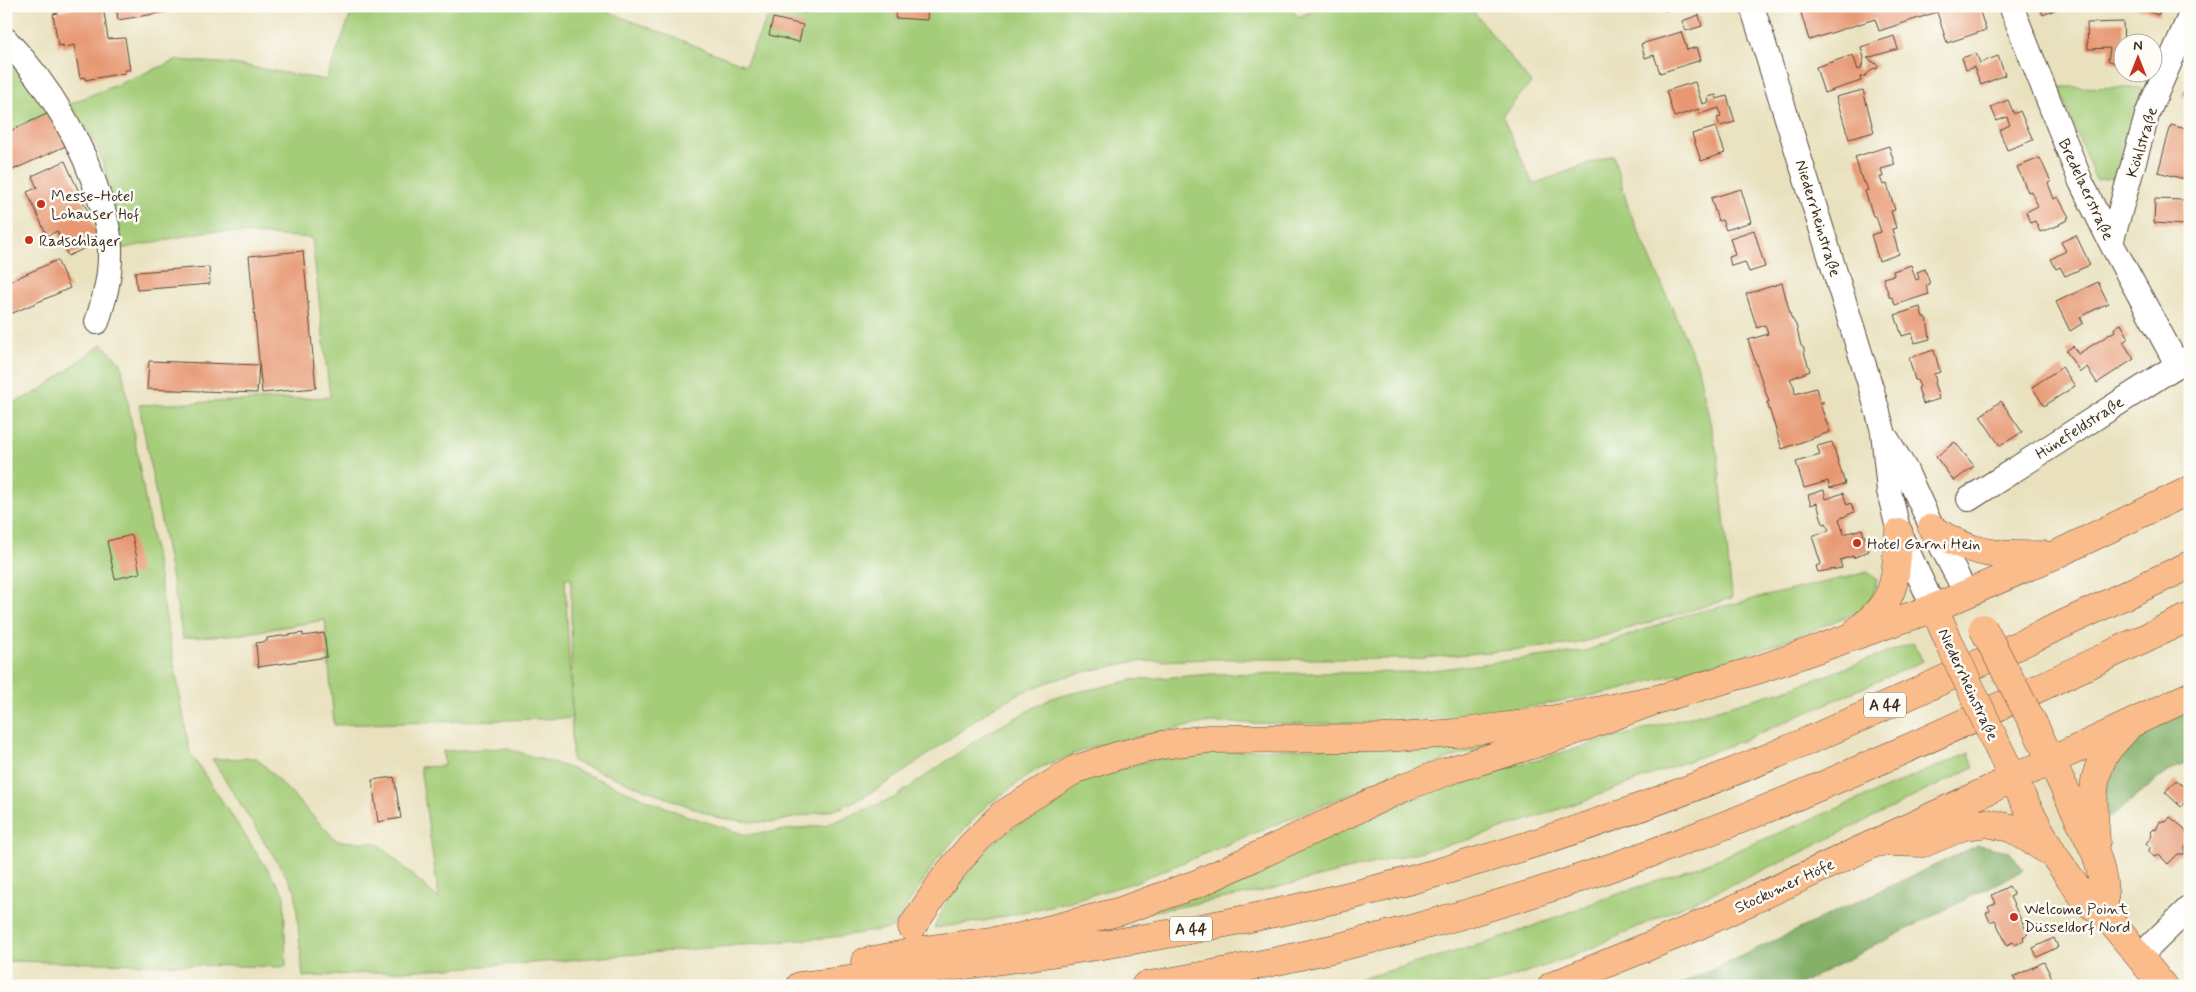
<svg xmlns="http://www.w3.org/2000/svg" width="2196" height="992" viewBox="0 0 2196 992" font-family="Mynerve,sans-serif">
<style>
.green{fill:#a5cd79;stroke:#707c4c}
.forest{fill:#84b069;stroke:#606d44}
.building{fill:#e79872}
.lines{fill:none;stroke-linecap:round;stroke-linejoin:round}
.minor-casing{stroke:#554536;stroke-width:26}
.major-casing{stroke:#554536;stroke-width:29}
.highway-casing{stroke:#554536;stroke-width:29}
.minor{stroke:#fff;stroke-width:24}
.major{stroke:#fabc8b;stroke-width:28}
.highway{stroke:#fabc8b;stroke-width:28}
.major-bridge-casing{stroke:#554536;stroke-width:29;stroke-linecap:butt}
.major-bridge{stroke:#fabc8b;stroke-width:28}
.poi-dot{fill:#c8321e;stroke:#fdfcf7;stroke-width:2}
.labels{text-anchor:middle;stroke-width:5;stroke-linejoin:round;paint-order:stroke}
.shield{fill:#fdfcf7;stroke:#75695f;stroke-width:1}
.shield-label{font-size:15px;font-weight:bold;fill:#3b2a1e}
.street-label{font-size:16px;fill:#3b2a1e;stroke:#fdfcf7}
.poi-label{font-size:16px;fill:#3b2a1e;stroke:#fdfcf7;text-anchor:start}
</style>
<rect width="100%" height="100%" fill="#fdfcf7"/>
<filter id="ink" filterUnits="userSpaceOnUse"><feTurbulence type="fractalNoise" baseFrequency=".02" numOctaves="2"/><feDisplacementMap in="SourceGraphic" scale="10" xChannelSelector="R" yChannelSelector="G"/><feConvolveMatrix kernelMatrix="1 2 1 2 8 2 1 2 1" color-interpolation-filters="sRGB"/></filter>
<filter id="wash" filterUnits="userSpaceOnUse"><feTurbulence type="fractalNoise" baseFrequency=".0096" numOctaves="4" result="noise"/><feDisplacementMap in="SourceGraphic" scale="20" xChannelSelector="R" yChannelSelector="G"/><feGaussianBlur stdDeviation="1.12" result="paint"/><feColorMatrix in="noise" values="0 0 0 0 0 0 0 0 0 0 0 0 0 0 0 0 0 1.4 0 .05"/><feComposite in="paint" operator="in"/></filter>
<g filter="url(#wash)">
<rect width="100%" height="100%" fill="#e9e1be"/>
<path class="green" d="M 354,6 L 593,6 L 745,65 L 773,6 L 1289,6 L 1298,17 L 1325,6 L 1469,6 L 1531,83 L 1502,116 L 1533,184 L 1613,155 L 1629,210 L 1697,364 L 1718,457 L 1732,598 L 1576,644 L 1414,659 L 1210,659 L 1132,662 L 1093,670 L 1057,679 L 1027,690 L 995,706 L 898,776 L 865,796 L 840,808 L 775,822 L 751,822 L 719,818 L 572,761 L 571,577 L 565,579 L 572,718 L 334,725 L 325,620 L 242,634 L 183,638 L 139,405 L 330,397 L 312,238 L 209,231 L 120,249 C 115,214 108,162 89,132 C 83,123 74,114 67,105 L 177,60 L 233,64 L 326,80 Z
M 6,50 L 53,111 L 6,133 Z
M 2058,87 L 2144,88 L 2134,117 L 2119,177 L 2096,180 Z
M 102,344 L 121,363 L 190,753 L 284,894 L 286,967 L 6,961 L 6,407 L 41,390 Z
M 1868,572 L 1877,580 L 1869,608 L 1761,650 L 1616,691 L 1491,714 L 1372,724 L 1204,723 L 1095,746 L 1039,768 L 987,805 L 938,858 L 893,928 L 835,937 L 532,963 L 303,977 L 295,890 L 212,759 L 257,758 L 337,841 L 377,843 L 439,899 L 420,767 L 444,766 L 443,751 L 505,748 L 573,769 L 682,814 L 746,835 L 826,825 L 894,798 L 984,735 L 1052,698 L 1132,680 L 1213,674 L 1417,672 L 1585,651 L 1686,615 Z
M 1913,643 L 1923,661 L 1749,738 L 1583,801 L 1475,838 L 1259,892 L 1134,915 L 1364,818 L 1459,781 L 1786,690 Z
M 1496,741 L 1501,742 L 1387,779 L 1133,883 L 1067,902 L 984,921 L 934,928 L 947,901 L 990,845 L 1048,802 L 1089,777 L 1160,758 L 1249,750 Z
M 1969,753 L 1974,767 L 1798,854 L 1574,956 L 1486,986 L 1326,986 L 1357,980 L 1499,939 L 1598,901 L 1705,864 Z"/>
<path class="forest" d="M 2190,709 L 2190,762 L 2167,772 L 2109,818 L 2106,806 L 2103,770 L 2124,742 Z
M 1978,845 L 2009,851 L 2023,870 L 1796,986 L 1677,986 Z"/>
<g id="blocks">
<path class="building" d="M 88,6 L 103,6 L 108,39 L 125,38 L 130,70 L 125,70 L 125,73 L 85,80 L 85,77 L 80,78 L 74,45 L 63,48 L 63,45 L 58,46 L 53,14 L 58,13 L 58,11 Z
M 116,6 L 165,6 L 166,12 L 118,20 Z
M 792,6 L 807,6 L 805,13 L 791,10 Z
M 896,6 L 928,6 L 927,20 L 895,18 Z
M 1663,6 L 1700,6 L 1700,7 L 1686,11 L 1684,8 L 1679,10 L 1678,7 L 1664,11 Z
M 1799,6 L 1978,6 L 1986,30 L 1947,43 L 1937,12 L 1879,31 L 1875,19 L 1809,40 Z
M 2039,6 L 2064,6 L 2043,15 Z
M 2132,6 L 2162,6 L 2158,15 Z
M 1699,15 L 1702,26 L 1686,31 L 1682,21 Z
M 773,18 L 803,25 L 799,42 L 769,35 Z
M 2123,22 L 2124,47 L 2124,67 L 2108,60 L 2110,48 L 2088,49 L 2087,23 Z
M 1681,32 L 1687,50 L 1697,47 L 1701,60 L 1660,73 L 1654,55 L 1645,58 L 1641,44 Z
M 1894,36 L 1898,49 L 1867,58 L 1878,65 L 1877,69 L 1874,68 L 1865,76 L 1860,77 L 1861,81 L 1824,93 L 1816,67 L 1853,55 L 1858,70 L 1861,69 L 1864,58 L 1861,47 Z
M 1976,53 L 1980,63 L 1998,56 L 2005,75 L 1981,85 L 1974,67 L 1966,70 L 1962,58 Z
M 2190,79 L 2190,99 L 2182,96 Z
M 1695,82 L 1702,104 L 1709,102 L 1708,97 L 1716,95 L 1717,99 L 1727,96 L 1735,122 L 1720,126 L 1717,118 L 1721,117 L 1719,108 L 1700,114 L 1699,109 L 1674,117 L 1666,91 Z
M 1863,90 L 1874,132 L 1849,139 L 1836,97 Z
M 2008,100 L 2014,114 L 2020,111 L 2033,140 L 2007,150 L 1999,130 L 2010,125 L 2007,117 L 1997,121 L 1991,107 Z
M 53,111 L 68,145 L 6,173 L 6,133 Z
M 2171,125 L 2190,130 L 2188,180 L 2158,172 Z
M 1716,127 L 1725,153 L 1701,161 L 1692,134 Z
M 1889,146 L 1895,165 L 1881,169 L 1883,177 L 1880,177 L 1883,185 L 1887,184 L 1895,210 L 1891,211 L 1896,228 L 1892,229 L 1899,254 L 1879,261 L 1871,235 L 1881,232 L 1876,216 L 1873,216 L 1865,191 L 1868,190 L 1865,182 L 1863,183 L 1855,157 Z
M 2040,158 L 2051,182 L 2048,183 L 2054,199 L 2058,197 L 2069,217 L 2067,218 L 2068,220 L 2059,224 L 2060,225 L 2040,232 L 2035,221 L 2030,223 L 2026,212 L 2038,206 L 2031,191 L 2028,192 L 2017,167 Z
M 65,161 L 101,241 L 68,256 L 57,231 L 47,236 L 27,192 L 37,188 L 32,176 Z
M 1741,189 L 1751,222 L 1726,230 L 1722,220 L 1718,221 L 1711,198 Z
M 2155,199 L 2185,200 L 2184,225 L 2154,223 Z
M 1754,230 L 1765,267 L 1749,272 L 1745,262 L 1731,266 L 1729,257 L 1735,255 L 1730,238 Z
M 2076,235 L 2090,265 L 2065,276 L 2060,267 L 2056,269 L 2051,259 L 2066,251 L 2061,242 Z
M 303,251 L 316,388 L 262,393 L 249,256 Z
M 57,260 L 70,288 L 6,316 L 6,283 Z
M 1911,265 L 1916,280 L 1919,279 L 1917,272 L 1925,269 L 1930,284 L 1926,286 L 1929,294 L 1895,305 L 1892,297 L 1890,298 L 1883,278 L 1894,275 L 1893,271 Z
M 209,267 L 210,284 L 137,290 L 135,272 Z
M 2098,282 L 2108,303 L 2080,317 L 2083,323 L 2070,331 L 2056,302 Z
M 1782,283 L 1791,317 L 1796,325 L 1801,346 L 1804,348 L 1804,352 L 1810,371 L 1790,379 L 1794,386 L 1795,394 L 1816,388 L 1820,402 L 1824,402 L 1820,404 L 1830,432 L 1782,449 L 1767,402 L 1769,402 L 1748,340 L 1768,334 L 1765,325 L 1757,328 L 1746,294 Z
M 1920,307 L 1923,317 L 1927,319 L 1930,339 L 1915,343 L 1912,333 L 1902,336 L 1895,315 Z
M 2121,324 L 2129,338 L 2123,342 L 2134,359 L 2097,383 L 2087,367 L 2080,372 L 2066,351 L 2073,346 L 2078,354 L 2115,331 L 2114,328 Z
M 1934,350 L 1940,372 L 1934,374 L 1936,382 L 1934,382 L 1939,399 L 1923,404 L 1918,388 L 1920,387 L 1917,380 L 1915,380 L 1909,358 Z
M 149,361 L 259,365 L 257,393 L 147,389 Z
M 2062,367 L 2075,386 L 2044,406 L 2032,387 Z
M 2001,401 L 2022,432 L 2000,446 L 1980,416 Z
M 1832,442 L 1845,484 L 1830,488 L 1828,481 L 1804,488 L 1796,462 L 1820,455 L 1817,446 Z
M 1955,442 L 1974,466 L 1954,481 L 1936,457 Z
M 1824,490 L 1826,499 L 1843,493 L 1847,505 L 1851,503 L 1854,512 L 1839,519 L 1844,534 L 1862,529 L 1869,551 L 1853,558 L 1853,556 L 1840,560 L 1842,568 L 1818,572 L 1816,566 L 1821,564 L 1812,536 L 1829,530 L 1826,523 L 1823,524 L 1817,503 L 1811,505 L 1808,495 Z
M 132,535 L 140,573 L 115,579 L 107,541 Z
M 303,633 L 303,636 L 324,633 L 327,657 L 258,667 L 256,643 L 267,641 L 267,638 Z
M 394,777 L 401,818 L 378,822 L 372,780 Z
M 2176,780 L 2190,792 L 2188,806 L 2184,803 L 2181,807 L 2165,792 Z
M 2170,817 L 2185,829 L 2190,841 L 2185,847 L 2185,854 L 2178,854 L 2168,864 L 2159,855 L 2154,857 L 2149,851 L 2150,847 L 2146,843 L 2152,836 L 2150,832 L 2153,829 L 2156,830 L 2160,821 L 2166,822 Z
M 2009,886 L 2014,895 L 2010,897 L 2028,934 L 2023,937 L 2024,940 L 2015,945 L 2013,942 L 2007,945 L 1995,920 L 1990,922 L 1986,913 L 1990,911 L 1988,907 L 1996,903 L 1992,895 Z
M 2054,938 L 2058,947 L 2037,957 L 2033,948 Z
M 2044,962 L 2056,986 L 2012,986 L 2011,984 L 2016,982 L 2013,977 Z"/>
</g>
</g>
<g filter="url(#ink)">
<use href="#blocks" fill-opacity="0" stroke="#554536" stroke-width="1"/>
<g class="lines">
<g class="minor-casing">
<path id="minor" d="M 1752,6 L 1872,391 L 1883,431 L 1889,491 L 1899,533 L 1934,608
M 2011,6 L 2081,182 L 2111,243 L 2177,364
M 6,40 C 51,88 82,140 101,203 C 106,220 111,237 110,255 C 110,279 104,300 97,322
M 2111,243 L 2148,112 L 2190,16
M 1887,439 L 1905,469 L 1932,528 L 1966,593
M 1969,499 L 2190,357
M 2139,957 L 2190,907"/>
</g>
<g class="major-casing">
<path id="major" d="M 1932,528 C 1969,555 1999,556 2044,555
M 1934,608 L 1950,644
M 1858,630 C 1899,597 1894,582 1899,533
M 2034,725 L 2096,854 C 2103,875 2106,892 2104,913
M 1996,743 L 2024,801 L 2053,854 L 2088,903 L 2104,913 L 2163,986
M 2096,841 C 2094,812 2089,782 2104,756 C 2109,746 2119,737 2126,729
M 1881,842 L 1924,843 L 1964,826 L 1987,823 L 2011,828 L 2050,852
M 912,927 L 946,876 L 971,846 L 1002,815 L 1076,769 L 1120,755 L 1162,745 L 1208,739 L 1383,738 L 1456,733 L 1546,721 L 1662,698 L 1760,669 L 1934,608 L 2055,555 L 2190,490
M 1552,986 L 1693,928 L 2190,696"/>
</g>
<g class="highway-casing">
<path id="highway" d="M 865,962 L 925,950 L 1016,938 L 1121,911 L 1199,883 L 1407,786 L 1448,771 L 1563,735 L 1662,698
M 800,986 C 1018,960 1238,931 1450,869 C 1569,835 1688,792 1803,743 C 1933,686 2061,625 2190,565
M 1145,986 C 1329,956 1516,905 1689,839 C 1860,775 2025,694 2190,617"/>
</g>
<use href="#minor" class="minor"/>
<use href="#major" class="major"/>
<use href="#highway" class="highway"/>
<g class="major-bridge-casing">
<path id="major-bridge" d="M 1983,628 L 2034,725
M 1950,644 L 1996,743"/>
</g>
<use href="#major-bridge" class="major-bridge"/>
</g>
</g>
<g class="poi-dot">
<circle cx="41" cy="204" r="5"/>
<circle cx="29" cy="240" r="5"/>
<circle cx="1857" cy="543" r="5"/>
<circle cx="2014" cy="917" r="5"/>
</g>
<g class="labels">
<g class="shield">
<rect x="1864" y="692.5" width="42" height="25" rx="4"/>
<rect x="1170" y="916.5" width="42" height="25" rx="4"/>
</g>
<g class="shield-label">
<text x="1885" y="710">A 44</text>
<text x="1191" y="934">A 44</text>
</g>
<g class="street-label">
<text transform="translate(2141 142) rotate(-73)" y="6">Köhlstraße</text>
<text transform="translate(2087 189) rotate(65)" y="6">Bredelaerstraße</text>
<text transform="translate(1819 218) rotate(73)" y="6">Niederrheinstraße</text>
<text transform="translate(2079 427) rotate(-33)" y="6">Hünefeldstraße</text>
<text transform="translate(1969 684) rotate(65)" y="6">Niederrheinstraße</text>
<text transform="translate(1784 885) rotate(-25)" y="6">Stockumer Höfe</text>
</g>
<g class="poi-label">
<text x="51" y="201">Messe-Hotel<tspan x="51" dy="18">Lohauser Hof</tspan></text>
<text x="39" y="246">Radschläger</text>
<text x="1867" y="549">Hotel Garni Hein</text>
<text x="2024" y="914">Welcome Point<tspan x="2024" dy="18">Düsseldorf Nord</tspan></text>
</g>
</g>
<rect width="2196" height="992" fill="none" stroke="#fdfcf7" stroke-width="25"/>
<g transform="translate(2138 58)"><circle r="24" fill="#fdfcf7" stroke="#afa8a0"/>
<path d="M0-4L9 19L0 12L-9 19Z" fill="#c8321e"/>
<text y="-8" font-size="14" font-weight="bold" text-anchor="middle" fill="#3b2a1e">N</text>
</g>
</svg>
